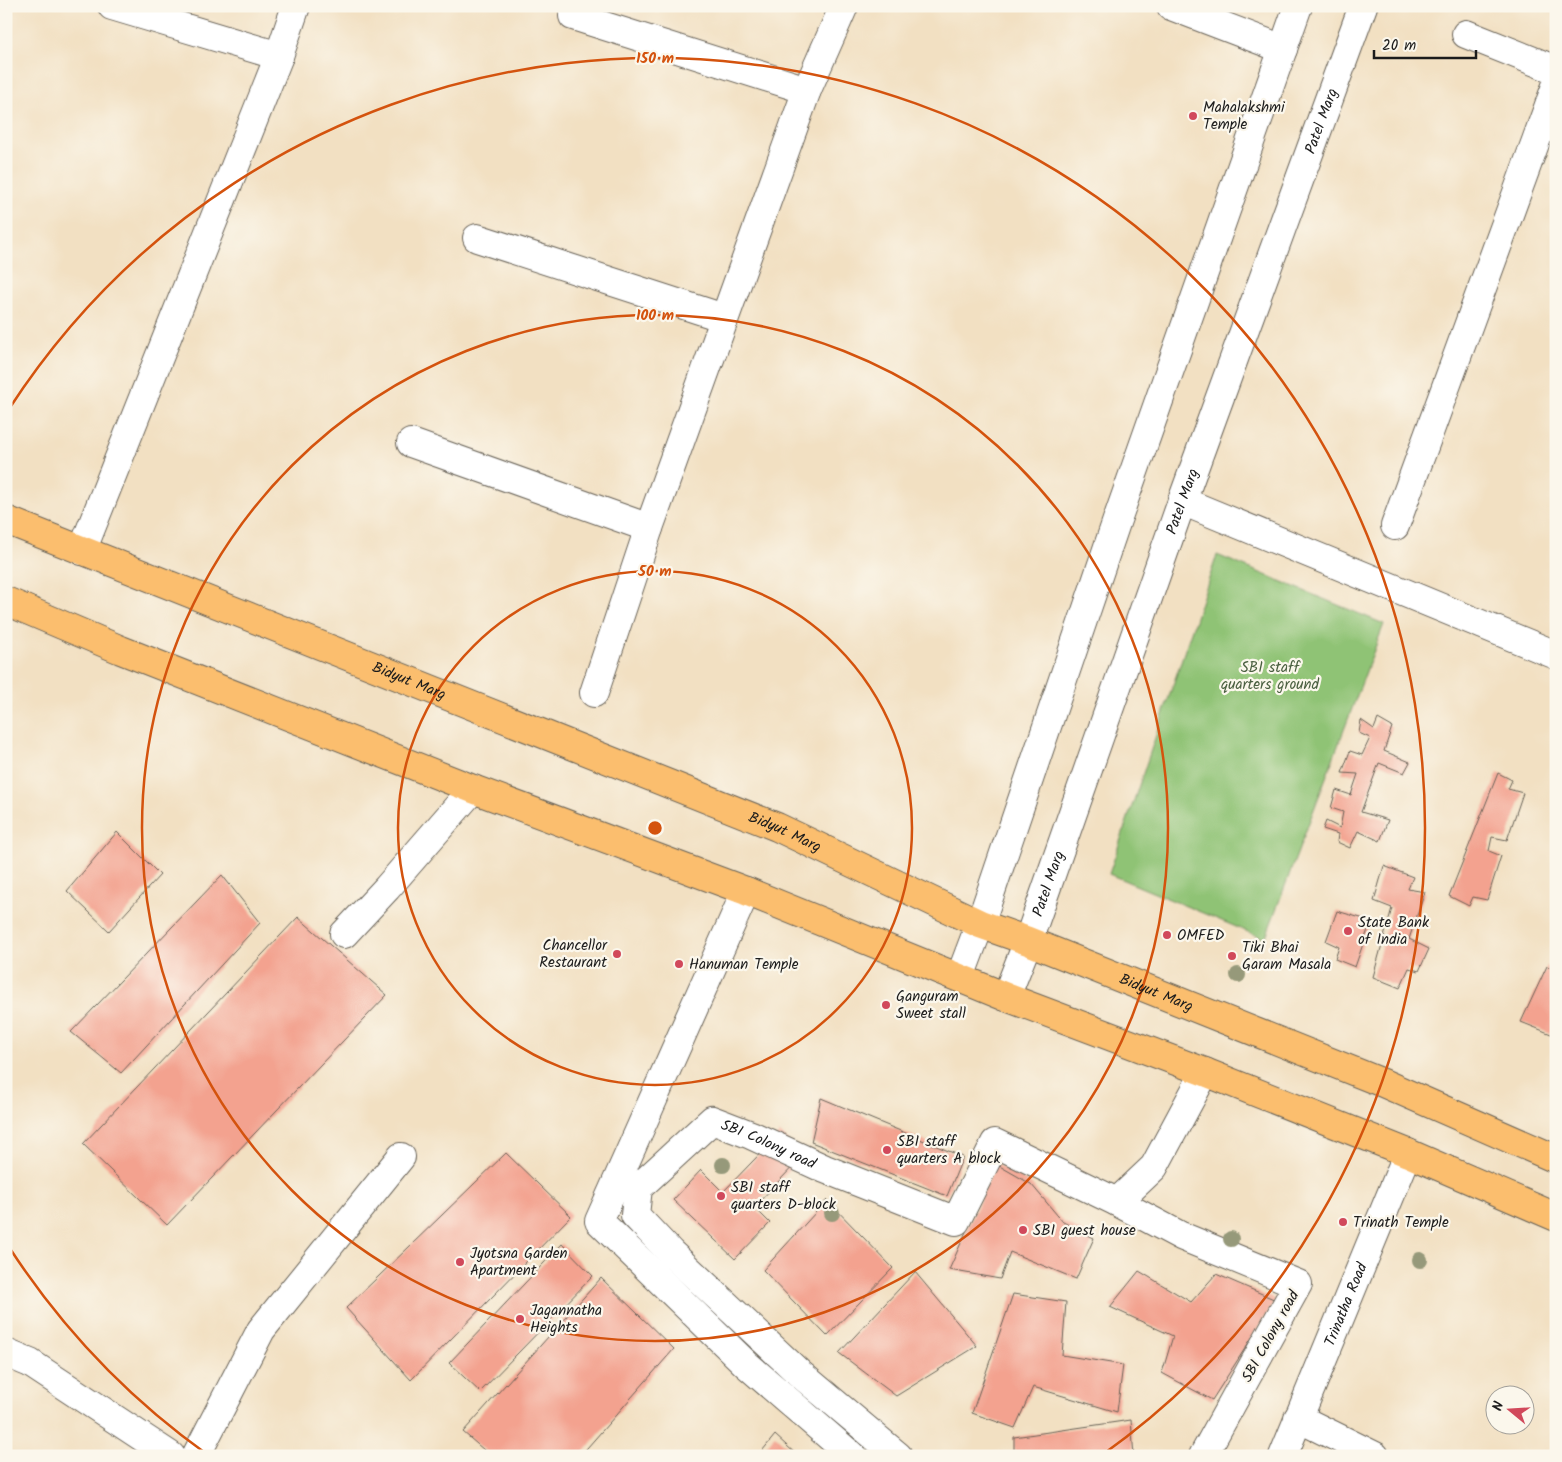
<svg xmlns="http://www.w3.org/2000/svg" width="1562" height="1462" viewBox="0 0 1562 1462" font-family="Kalam,sans-serif">
<style>
.green{fill:#8fc375;stroke:#567048}
.building{fill:#f3a28f}
.lines{fill:none;stroke-linecap:round;stroke-linejoin:round}
.minor-casing{stroke:#676156;stroke-width:30}
.major-casing{stroke:#676156;stroke-width:30}
.minor{stroke:#fff;stroke-width:28}
.major{stroke:#fbbe6e;stroke-width:28}
.tree{fill:#96997a}
.ring{fill:none;stroke:#d4530e;stroke-width:2.5}
.poi-dot{fill:#d1495b;stroke:#fbf7ec;stroke-width:2}
.labels{text-anchor:middle;stroke-width:4.5;stroke-linejoin:round;paint-order:stroke}
.poi-label{font-size:15px;fill:#1c1c1c;stroke:#fbf7ec;text-anchor:start}
.street-label{font-size:15px;fill:#1c1c1c;stroke:#fbf7ec}
.park-label{font-size:15px;fill:#4a5f40;stroke:#fbf7ec}
.centre{fill:#d4530e;stroke:#fbf7ec;stroke-width:2.5}
.ring-label{font-size:15px;text-anchor:middle;font-weight:bold;fill:#d4530e;stroke:#fbf7ec;stroke-width:4.5;stroke-linejoin:round;paint-order:stroke}
</style>
<rect width="100%" height="100%" fill="#fbf7ec"/>
<filter id="ink" filterUnits="userSpaceOnUse"><feTurbulence type="fractalNoise" baseFrequency=".02" numOctaves="2"/><feDisplacementMap in="SourceGraphic" scale="10" xChannelSelector="R" yChannelSelector="G"/><feConvolveMatrix kernelMatrix="1 2 1 2 8 2 1 2 1" color-interpolation-filters="sRGB"/></filter>
<filter id="wash" filterUnits="userSpaceOnUse"><feTurbulence type="fractalNoise" baseFrequency=".0096" numOctaves="4" result="noise"/><feDisplacementMap in="SourceGraphic" scale="20" xChannelSelector="R" yChannelSelector="G"/><feGaussianBlur stdDeviation="1.12" result="paint"/><feColorMatrix in="noise" values="0 0 0 0 0 0 0 0 0 0 0 0 0 0 0 0 0 1.4 0 .05"/><feComposite in="paint" operator="in"/></filter>
<g filter="url(#wash)">
<rect width="100%" height="100%" fill="#f2e0c2"/>
<path class="green" d="M 1217,555 L 1384,624 L 1265,939 L 1109,874 Z"/>
<g id="blocks">
<path class="building" d="M 1378,719 L 1392,727 L 1384,751 L 1410,762 L 1404,773 L 1379,763 L 1361,812 L 1388,820 L 1380,841 L 1358,831 L 1350,848 L 1337,842 L 1338,834 L 1323,829 L 1326,821 L 1340,828 L 1343,812 L 1331,808 L 1336,790 L 1351,795 L 1358,774 L 1342,773 L 1350,751 L 1362,755 L 1370,738 L 1359,733 L 1361,720 L 1374,729 Z
M 1498,773 L 1512,780 L 1508,789 L 1523,793 L 1507,840 L 1492,837 L 1489,851 L 1501,856 L 1487,900 L 1473,897 L 1469,906 L 1449,896 Z
M 117,832 L 160,875 L 109,931 L 67,891 Z
M 1384,866 L 1413,877 L 1408,889 L 1425,892 L 1409,939 L 1429,949 L 1419,971 L 1409,968 L 1400,988 L 1373,977 L 1392,908 L 1374,901 Z
M 222,875 L 260,923 L 121,1073 L 71,1032 Z
M 1337,911 L 1371,921 L 1355,967 L 1335,959 L 1339,947 L 1326,941 Z
M 298,917 L 387,995 L 167,1225 L 83,1144 Z
M 1547,966 L 1556,970 L 1556,1036 L 1521,1022 Z
M 821,1098 L 963,1157 L 947,1196 L 811,1142 Z
M 780,1133 L 803,1156 L 754,1207 L 770,1223 L 735,1259 L 673,1200 L 701,1170 L 723,1192 Z
M 506,1153 L 571,1216 L 411,1380 L 346,1308 Z
M 996,1164 L 1031,1184 L 1063,1222 L 1094,1238 L 1076,1279 L 1010,1252 L 1000,1279 L 949,1270 Z
M 827,1200 L 893,1268 L 827,1336 L 763,1270 Z
M 562,1244 L 593,1276 L 480,1392 L 449,1363 Z
M 1139,1271 L 1191,1302 L 1216,1274 L 1276,1300 L 1212,1400 L 1162,1373 L 1173,1336 L 1110,1307 Z
M 915,1272 L 977,1346 L 896,1396 L 839,1353 Z
M 601,1278 L 674,1349 L 580,1456 L 491,1456 L 463,1432 Z
M 1013,1294 L 1066,1302 L 1062,1355 L 1123,1365 L 1117,1412 L 1033,1387 L 1015,1428 L 972,1413 Z
M 1131,1420 L 1134,1456 L 1014,1456 L 1014,1437 Z
M 775,1435 L 798,1456 L 758,1456 Z"/>
</g>
</g>
<g filter="url(#ink)">
<use href="#blocks" fill-opacity="0" stroke="#676156" stroke-width="1"/>
<g class="lines">
<g class="minor-casing">
<g id="minor">
<path d="M 112,6 L 279,56"/>
<path d="M 1171,6 L 1283,49"/>
<path d="M 573,16 L 807,90"/>
<path d="M 1466,34 L 1556,70"/>
<path d="M 477,238 L 724,318"/>
<path d="M 411,443 L 649,528"/>
<path d="M 1182,501 L 1556,655"/>
<path d="M 1395,526 L 1556,86"/>
<path d="M 82,551 L 279,56 L 296,6"/>
<path d="M 594,693 L 649,528 L 807,90 L 844,6"/>
<path d="M 746,891 L 599,1221 L 746,1364 L 852,1456"/>
<path d="M 344,934 L 387,888 L 473,789"/>
<path d="M 960,977 L 980,924 L 1117,520 L 1298,6"/>
<path id="s1" d="M 1006,997 L 1028,941 L 1182,501 L 1363,6"/>
<path d="M 1117,1202 L 1154,1167 L 1205,1072"/>
<path d="M 6,1353 L 30,1363 L 171,1456"/>
<path d="M 1298,1418 L 1375,1456"/>
<path d="M 196,1456 L 261,1330 L 401,1157"/>
<path id="s2" d="M 898,1456 L 799,1373 L 671,1253 L 635,1215 L 638,1188 L 712,1120 L 751,1135 L 825,1169 L 956,1221 L 995,1143 L 1117,1202 L 1181,1236 L 1298,1284 L 1203,1456"/>
<path id="s3" d="M 1283,1456 L 1408,1153"/>
</g>
</g>
<g class="major-casing">
<g id="major">
<path id="s4" d="M 6,520 L 777,827 L 980,924 L 1028,941 L 1383,1083 L 1556,1159"/>
<path d="M 6,601 L 121,650 L 473,789 L 746,891 L 1006,997 L 1205,1072 L 1408,1153 L 1556,1217"/>
</g>
</g>
<use href="#minor" class="minor"/>
<use href="#major" class="major"/>
</g>
<g class="tree">
<circle cx="1238" cy="975" r="8"/>
<circle cx="723" cy="1165" r="8"/>
<circle cx="832" cy="1213" r="8"/>
<circle cx="1231" cy="1239" r="8"/>
<circle cx="1420" cy="1260" r="8"/>
</g>
</g>
<g class="ring">
<circle cx="655" cy="828" r="257"/>
<circle cx="655" cy="828" r="513"/>
<path d="M208 1455A770 770 0 0 1 9 1247M9 409A770 770 0 1 1 1102 1455"/>
</g>
<g class="poi-dot">
<circle cx="1193" cy="116" r="5"/>
<circle cx="1348" cy="931" r="5"/>
<circle cx="1167" cy="935" r="5"/>
<circle cx="617" cy="954" r="5"/>
<circle cx="1232" cy="956" r="5"/>
<circle cx="679" cy="964" r="5"/>
<circle cx="886" cy="1005" r="5"/>
<circle cx="887" cy="1150" r="5"/>
<circle cx="721" cy="1196" r="5"/>
<circle cx="1343" cy="1222" r="5"/>
<circle cx="1023" cy="1230" r="5"/>
<circle cx="460" cy="1262" r="5"/>
<circle cx="520" cy="1319" r="5"/>
</g>
<g class="labels">
<g class="poi-label">
<text x="1203" y="112">Mahalakshmi<tspan x="1203" dy="17">Temple</tspan></text>
<text x="1358" y="927">State Bank<tspan x="1358" dy="17">of India</tspan></text>
<text x="1177" y="940">OMFED</text>
<text x="607" y="950" text-anchor="end">Chancellor<tspan x="607" dy="17">Restaurant</tspan></text>
<text x="1242" y="952">Tiki Bhai<tspan x="1242" dy="17">Garam Masala</tspan></text>
<text x="689" y="969">Hanuman Temple</text>
<text x="896" y="1001">Ganguram<tspan x="896" dy="17">Sweet stall</tspan></text>
<text x="897" y="1146">SBI staff<tspan x="897" dy="17">quarters A block</tspan></text>
<text x="731" y="1192">SBI staff<tspan x="731" dy="17">quarters D-block</tspan></text>
<text x="1353" y="1227">Trinath Temple</text>
<text x="1033" y="1235">SBI guest house</text>
<text x="470" y="1258">Jyotsna Garden<tspan x="470" dy="17">Apartment</tspan></text>
<text x="530" y="1315">Jagannatha<tspan x="530" dy="17">Heights</tspan></text>
</g>
<g class="street-label">
<text dy="5" stroke="none"><textPath href="#s1" startOffset="931">Patel Marg</textPath></text>
<text dy="5" stroke="none"><textPath href="#s1" startOffset="526">Patel Marg</textPath></text>
<text dy="5" stroke="none"><textPath href="#s4" startOffset="434">Bidyut Marg</textPath></text>
<text dy="5" stroke="none"><textPath href="#s4" startOffset="839">Bidyut Marg</textPath></text>
<text dy="5" stroke="none"><textPath href="#s1" startOffset="121">Patel Marg</textPath></text>
<text dy="5" stroke="none"><textPath href="#s4" startOffset="1244">Bidyut Marg</textPath></text>
<text dy="5" stroke="none"><textPath href="#s2" startOffset="546">SBI Colony road</textPath></text>
<text dy="5" stroke="none"><textPath href="#s3" startOffset="164">Trinatha Road</textPath></text>
<text transform="translate(1270 1336) rotate(-61)" y="5">SBI Colony road</text>
</g>
<g class="park-label">
<text x="1270" y="672">SBI staff<tspan x="1270" dy="17">quarters ground</tspan></text>
</g>
</g>
<circle cx="655" cy="828" r="8" class="centre"/>
<g class="ring-label">
<text x="655" y="63">150 m</text>
<text x="655" y="320">100 m</text>
<text x="655" y="576">50 m</text>
</g>
<rect width="1562" height="1462" fill="none" stroke="#fbf7ec" stroke-width="25"/>
<g transform="translate(1510 1410) rotate(288)"><circle r="24" fill="#fbf7ec" stroke="#a29f99"/>
<path d="M0-4L9 19L0 12L-9 19Z" fill="#d1495b"/>
<text y="-8" font-size="14" font-weight="bold" text-anchor="middle" fill="#1c1c1c">N</text>
</g>
<path d="M1374 50v8h102v-8" fill="none" stroke="#1c1c1c" stroke-width="2.5"/>
<text x="1382" y="50" font-size="15" fill="#1c1c1c" stroke="#fbf7ec" stroke-width="4" paint-order="stroke">20 m</text>
</svg>
